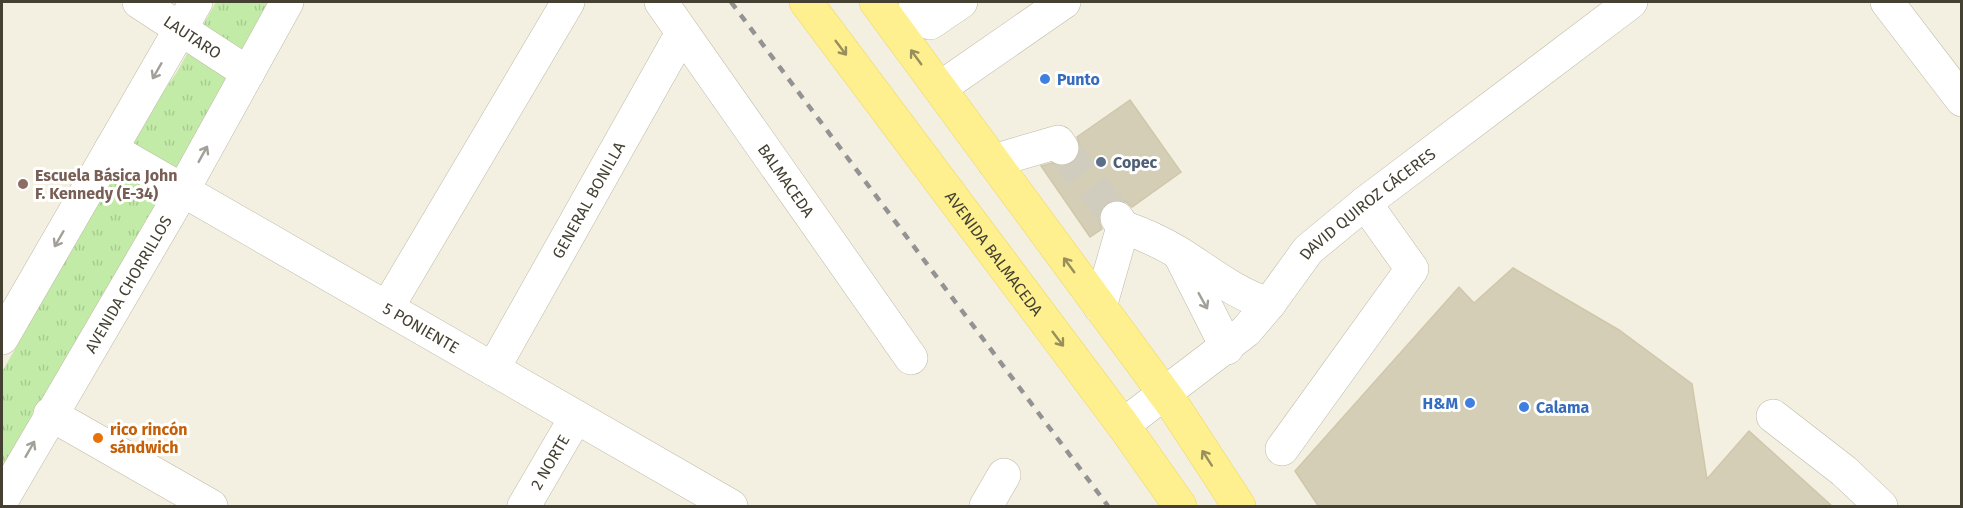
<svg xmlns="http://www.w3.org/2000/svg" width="1963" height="508" viewBox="0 0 1963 508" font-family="'Fira Sans',sans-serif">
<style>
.grass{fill:url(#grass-tufts)}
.building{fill:#d4ceb7;stroke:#d0c7a9;stroke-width:1.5}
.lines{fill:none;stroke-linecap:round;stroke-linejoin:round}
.minor-tunnel{stroke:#d0cdbf;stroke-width:33;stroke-dasharray:33 16;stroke-linecap:butt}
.minor-casing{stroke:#beb9a4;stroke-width:34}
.major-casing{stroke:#edd656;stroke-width:34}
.minor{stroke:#fff;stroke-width:33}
.major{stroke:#fff08f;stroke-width:33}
.rail{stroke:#939393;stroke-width:4.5;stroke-dasharray:8 8;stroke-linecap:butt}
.oneway{stroke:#988f5c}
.oneway2{stroke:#a2a098}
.shop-dot{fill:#3f7fe0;stroke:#fff;stroke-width:2}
.service-dot{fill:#5c6f8a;stroke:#fff;stroke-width:2}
.education-dot{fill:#8d6e63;stroke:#fff;stroke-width:2}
.food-dot{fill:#e8710a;stroke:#fff;stroke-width:2}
.labels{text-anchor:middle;stroke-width:6;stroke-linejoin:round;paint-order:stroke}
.street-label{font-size:16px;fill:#444032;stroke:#fff}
.shop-label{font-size:16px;font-weight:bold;fill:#366cbe;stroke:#fff;text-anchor:start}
.service-label{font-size:16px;font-weight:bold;fill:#4e5e75;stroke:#fff;text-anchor:start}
.education-label{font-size:16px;font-weight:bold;fill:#785e54;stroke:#fff;text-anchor:start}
.food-label{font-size:16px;font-weight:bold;fill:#c56008;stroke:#fff;text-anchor:start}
</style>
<defs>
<pattern id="grass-tufts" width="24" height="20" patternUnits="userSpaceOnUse" patternTransform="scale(1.5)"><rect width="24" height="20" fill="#c2eba7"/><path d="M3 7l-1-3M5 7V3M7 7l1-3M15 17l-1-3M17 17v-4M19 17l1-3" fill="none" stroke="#a8cb90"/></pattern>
</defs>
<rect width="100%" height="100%" fill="#f3f0e2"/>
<path class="grass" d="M 216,2 L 275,2 L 2,472 L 2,372 L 144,120 L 177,72 Z"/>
<path class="building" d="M 1130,100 L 1181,172 L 1132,207 L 1125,201 L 1116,199 L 1106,203 L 1101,209 L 1098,219 L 1102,229 L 1090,237 L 1041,166 L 1052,163 L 1064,167 L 1073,163 L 1078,157 L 1081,147 L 1077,137 Z
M 1513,268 L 1619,330 L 1692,384 L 1707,479 L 1749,431 L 1833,507 L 1319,507 L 1295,471 L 1459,287 L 1474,303 Z"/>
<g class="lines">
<path class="minor-tunnel" d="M 1062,148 L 1117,218"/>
<g class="minor-casing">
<g id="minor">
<path id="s1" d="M 139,2 L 248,73"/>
<path id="s2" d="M 661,2 L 911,358"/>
<path d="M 915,2 L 930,23 L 961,2"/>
<path d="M 1887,2 L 1962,100"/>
<path d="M 940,88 L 1064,2"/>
<path id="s3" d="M 111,149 L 731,506"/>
<path d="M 993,161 L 1058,142 L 1062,148"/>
<path d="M 1123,227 C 1143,234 1161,242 1179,253 C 1208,271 1235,294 1269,304"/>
<path d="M 1180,255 L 1227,348"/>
<path d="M 1100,307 L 1123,227 L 1117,218"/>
<path d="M 387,308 L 568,2"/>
<path d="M 2,338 L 196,2"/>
<path id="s4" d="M 493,369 L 682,33"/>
<path d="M 50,414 L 211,506"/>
<path d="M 1773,416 L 1844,471 L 1881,506"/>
<path id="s5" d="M 1123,425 L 1246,331 L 1269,304 L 1308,250 L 1365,203 L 1631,2"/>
<path d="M 1282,449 L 1412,269 L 1365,203"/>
<path id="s6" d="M 2,500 L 183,190 L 287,2"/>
<path id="s7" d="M 524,506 L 576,417"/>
<path d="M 986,506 L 1004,475"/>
</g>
</g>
<g class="major-casing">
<g id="major">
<path id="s8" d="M 806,2 L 1123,425 L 1180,506"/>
<path d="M 876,2 L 1175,408 L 1239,506"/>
</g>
</g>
<use href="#minor" class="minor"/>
<use href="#major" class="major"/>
<path class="rail" d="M 731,2 L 1108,506"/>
</g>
<defs><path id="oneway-shaft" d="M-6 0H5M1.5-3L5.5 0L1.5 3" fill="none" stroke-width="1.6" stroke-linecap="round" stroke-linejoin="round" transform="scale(1.5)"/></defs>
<g class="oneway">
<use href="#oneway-shaft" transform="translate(841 48) rotate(53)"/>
<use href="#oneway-shaft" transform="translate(916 57) rotate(-126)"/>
<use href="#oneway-shaft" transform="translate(1069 265) rotate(-126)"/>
<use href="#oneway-shaft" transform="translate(1058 339) rotate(53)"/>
<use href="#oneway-shaft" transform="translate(1207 458) rotate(-123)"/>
</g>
<g class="oneway2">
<use href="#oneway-shaft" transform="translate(157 71) rotate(120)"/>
<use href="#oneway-shaft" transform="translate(203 154) rotate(-61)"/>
<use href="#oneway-shaft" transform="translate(59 239) rotate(120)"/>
<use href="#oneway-shaft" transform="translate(1203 301) rotate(61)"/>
<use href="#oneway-shaft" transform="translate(30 449) rotate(-60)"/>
</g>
<g class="shop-dot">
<circle cx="1045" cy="79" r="6"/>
<circle cx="1470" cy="403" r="6"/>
<circle cx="1524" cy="407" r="6"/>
</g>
<circle class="service-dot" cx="1101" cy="162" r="6"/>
<circle class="education-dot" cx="23" cy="184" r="6"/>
<circle class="food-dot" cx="98" cy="438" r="6"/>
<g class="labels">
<g class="street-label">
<text dy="6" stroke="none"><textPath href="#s1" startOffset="64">LAUTARO</textPath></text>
<text dy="6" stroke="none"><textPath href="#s2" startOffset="218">BALMACEDA</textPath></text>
<text dy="6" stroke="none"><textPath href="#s4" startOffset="194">GENERAL BONILLA</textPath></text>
<text dy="6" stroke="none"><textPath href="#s5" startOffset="332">DAVID QUIROZ CÁCERES</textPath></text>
<text dy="6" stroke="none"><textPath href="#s8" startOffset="314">AVENIDA BALMACEDA</textPath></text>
<text dy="6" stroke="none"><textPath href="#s6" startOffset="250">AVENIDA CHORRILLOS</textPath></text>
<text dy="6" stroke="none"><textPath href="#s3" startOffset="358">5 PONIENTE</textPath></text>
<text dy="6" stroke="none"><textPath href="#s7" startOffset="51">2 NORTE</textPath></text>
</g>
<g class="shop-label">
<text x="1057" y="85">Punto</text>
<text x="1458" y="409" text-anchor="end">H&amp;M</text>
<text x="1536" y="413">Calama</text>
</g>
<g class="service-label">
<text x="1113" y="168">Copec</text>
</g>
<g class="education-label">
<text x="35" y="181">Escuela Básica John<tspan x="35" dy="18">F. Kennedy (E-34)</tspan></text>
</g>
<g class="food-label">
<text x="110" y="435">rico rincón<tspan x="110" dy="18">sándwich</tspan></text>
</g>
</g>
<rect width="1963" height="508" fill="none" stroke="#444032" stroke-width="6"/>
</svg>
